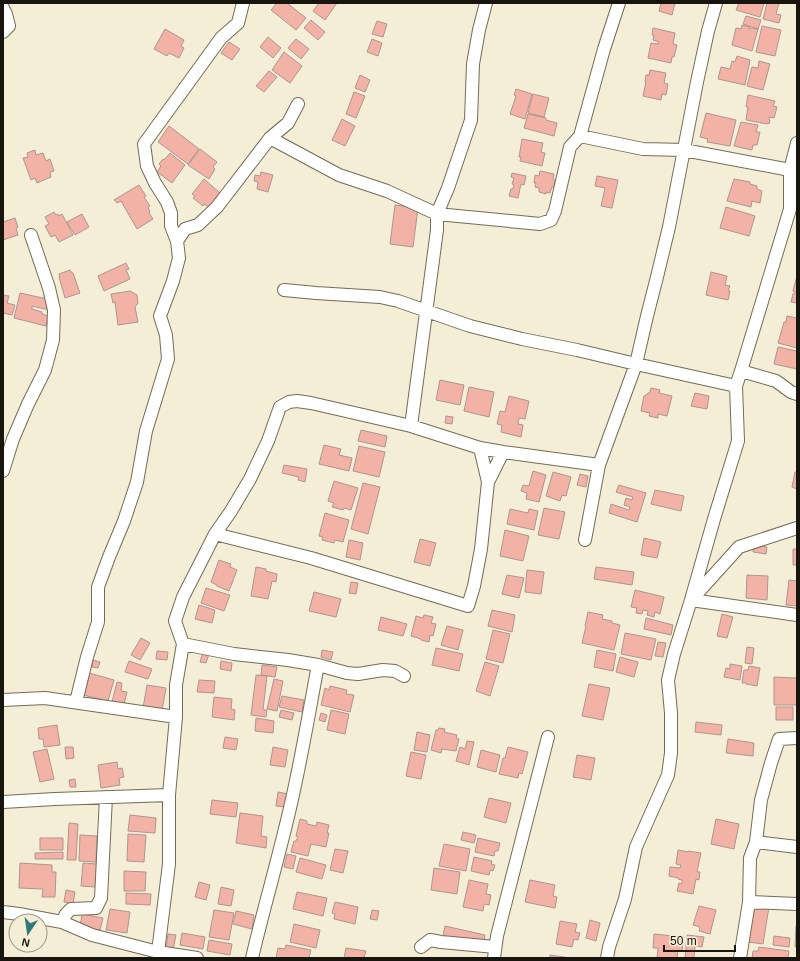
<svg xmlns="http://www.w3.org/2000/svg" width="800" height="961" viewBox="0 0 800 961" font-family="Helvetica,sans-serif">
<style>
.building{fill:#f2b2a6;stroke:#af9590}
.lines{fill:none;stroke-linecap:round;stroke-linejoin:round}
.minor-casing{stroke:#726c57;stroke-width:14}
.minor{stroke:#fff;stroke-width:12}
</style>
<rect width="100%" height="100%" fill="#f4eed6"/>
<path class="building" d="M 277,3 L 287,3 L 306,18 L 296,30 L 271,10 Z
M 319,3 L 337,3 L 325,20 L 313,11 Z
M 661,3 L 675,3 L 672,15 L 659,11 Z
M 739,3 L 764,3 L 760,17 L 736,10 Z
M 767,3 L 779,3 L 776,14 L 781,15 L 779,23 L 763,19 Z
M 746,16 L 761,20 L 758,29 L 743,24 Z
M 311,20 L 325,32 L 318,40 L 304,28 Z
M 377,21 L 387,24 L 383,37 L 372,34 Z
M 742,25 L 750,27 L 749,29 L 750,29 L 752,28 L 758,29 L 752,51 L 732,45 L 736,28 L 741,29 Z
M 762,26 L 781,30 L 775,56 L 756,52 Z
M 653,28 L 675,33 L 673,44 L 677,45 L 674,57 L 672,57 L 671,63 L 648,58 L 651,43 L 658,44 L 659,42 L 653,40 L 654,35 L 652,35 Z
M 165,29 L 184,40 L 181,46 L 184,48 L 179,58 L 169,53 L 167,56 L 154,49 Z
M 268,37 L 281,48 L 273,58 L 260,47 Z
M 296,39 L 309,49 L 301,59 L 288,48 Z
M 372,39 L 382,43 L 378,56 L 367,52 Z
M 229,42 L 240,49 L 232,60 L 221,53 Z
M 284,52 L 302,66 L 290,83 L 272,70 Z
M 737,56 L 750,60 L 745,85 L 718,79 L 721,67 L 730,69 L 732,61 L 735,62 Z
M 759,61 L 770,64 L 763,90 L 747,86 L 752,67 L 758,68 Z
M 650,70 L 666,73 L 664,83 L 668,84 L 666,95 L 662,94 L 661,100 L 643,96 L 646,82 L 645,82 L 646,75 L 649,75 Z
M 269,71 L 277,77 L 264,92 L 256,86 Z
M 360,75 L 370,80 L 365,92 L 355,88 Z
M 516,89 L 532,94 L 525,119 L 510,114 L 516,96 L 514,95 Z
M 354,92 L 365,96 L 356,118 L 346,114 Z
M 533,94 L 549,98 L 544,117 L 528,113 Z
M 748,95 L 775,101 L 773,106 L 777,107 L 774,118 L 769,117 L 769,119 L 770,120 L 769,124 L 768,123 L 767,124 L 746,120 L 748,107 L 746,107 Z
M 706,113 L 736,120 L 730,146 L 707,142 L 708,139 L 700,137 Z
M 528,114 L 546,118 L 546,120 L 557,123 L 554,136 L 524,128 Z
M 342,119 L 355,126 L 345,146 L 332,140 Z
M 741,122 L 758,125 L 756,132 L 760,132 L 757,145 L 753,145 L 752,150 L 734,146 Z
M 169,126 L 199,149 L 188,164 L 158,142 Z
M 522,139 L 543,143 L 541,152 L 545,153 L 542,166 L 520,161 L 521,157 L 519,157 Z
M 200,149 L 217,162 L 213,167 L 215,169 L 209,179 L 188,165 Z
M 35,150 L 36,155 L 43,153 L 46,161 L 50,159 L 54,171 L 50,172 L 51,177 L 37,183 L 35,178 L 31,180 L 23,158 L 28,157 L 27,153 Z
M 170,153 L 185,165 L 172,183 L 157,172 L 161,166 L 159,164 L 162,160 L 165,159 Z
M 540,171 L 554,174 L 553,179 L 555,180 L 554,187 L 552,187 L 550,193 L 546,192 L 546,194 L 539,192 L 539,188 L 535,187 L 536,183 L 534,183 L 535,175 L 539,176 Z
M 261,172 L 273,175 L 268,192 L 257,189 L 258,182 L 254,181 L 255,175 L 260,176 Z
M 512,173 L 526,176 L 524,185 L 521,184 L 518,198 L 509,196 L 511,189 L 513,189 L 514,185 L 512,184 L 514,178 L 511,177 Z
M 597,176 L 618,180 L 612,208 L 601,206 L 605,188 L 595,186 Z
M 204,179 L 220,193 L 209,207 L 204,204 L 203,206 L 193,198 L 195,196 L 192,194 Z
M 734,179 L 750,182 L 750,184 L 757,186 L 757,189 L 762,191 L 760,203 L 752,201 L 751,207 L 727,201 Z
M 139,185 L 146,196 L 144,197 L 150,206 L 148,207 L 150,212 L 149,213 L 153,219 L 137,229 L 121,201 L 117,203 L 114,200 Z
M 395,205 L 418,208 L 413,247 L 390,244 Z
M 726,207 L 755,216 L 749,236 L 720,228 Z
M 54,212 L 56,215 L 58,214 L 59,216 L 62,214 L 73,235 L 59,242 L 55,235 L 51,237 L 45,226 L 49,224 L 45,217 Z
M 82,214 L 89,227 L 75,235 L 67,222 Z
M 15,218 L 18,227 L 16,228 L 18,235 L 3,240 L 3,222 Z
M 126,263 L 129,269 L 126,270 L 130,279 L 104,291 L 98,276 Z
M 70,270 L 71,272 L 73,273 L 80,293 L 65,298 L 59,277 L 60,277 L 59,274 Z
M 711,272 L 727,276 L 725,285 L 730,286 L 728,291 L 730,291 L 728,300 L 706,295 Z
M 797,276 L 797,303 L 791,302 L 793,294 L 794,294 L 795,292 L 793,291 Z
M 130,291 L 137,295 L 138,303 L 135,307 L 138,322 L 118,325 L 115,302 L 113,303 L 111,294 Z
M 20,293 L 52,300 L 49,310 L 32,306 L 32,309 L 42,312 L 42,314 L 48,316 L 46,326 L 14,318 Z
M 3,295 L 9,296 L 7,303 L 15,305 L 12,315 L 3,313 Z
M 787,316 L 797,318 L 797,348 L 778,343 L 784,322 L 786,322 Z
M 778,347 L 797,351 L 797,369 L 774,364 Z
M 440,380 L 464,385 L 460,405 L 436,400 Z
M 469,387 L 494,392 L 489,417 L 464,411 Z
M 651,388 L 660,390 L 659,393 L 672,396 L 667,416 L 658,414 L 658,418 L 649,416 L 650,413 L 641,411 L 644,396 L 650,392 Z
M 695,393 L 709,396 L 707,409 L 691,406 Z
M 509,396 L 529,401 L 525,419 L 519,418 L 518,424 L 523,425 L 521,437 L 501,432 L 502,425 L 497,424 L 500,411 L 505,412 Z
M 446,416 L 453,417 L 452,424 L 445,423 Z
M 361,430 L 387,436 L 385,447 L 358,441 Z
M 324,445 L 341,449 L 339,455 L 352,458 L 349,471 L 319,464 Z
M 359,446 L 385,452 L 379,477 L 353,471 Z
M 284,465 L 307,469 L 305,482 L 298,480 L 299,477 L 282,473 Z
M 533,471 L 546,475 L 539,502 L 526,499 L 527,493 L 521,491 L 523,485 L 529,486 Z
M 553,472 L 571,477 L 566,496 L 562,495 L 560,501 L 546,496 Z
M 795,472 L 797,472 L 797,489 L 792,487 Z
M 580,474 L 588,476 L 586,487 L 577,485 Z
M 334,481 L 358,488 L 351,510 L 344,508 L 343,510 L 332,507 L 334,503 L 328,501 Z
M 363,483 L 380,487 L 368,534 L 351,529 Z
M 619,485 L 646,493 L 637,522 L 609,513 L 611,504 L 629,510 L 630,507 L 624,505 L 626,498 L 632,500 L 633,497 L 616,492 Z
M 655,490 L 684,496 L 681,511 L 651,504 Z
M 544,508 L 565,512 L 559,539 L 538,535 Z
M 510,509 L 528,513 L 529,509 L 538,511 L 534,530 L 507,524 Z
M 325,513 L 349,520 L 343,542 L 335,540 L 334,543 L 322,540 L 323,537 L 319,536 Z
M 505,530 L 529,536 L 523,561 L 500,556 Z
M 644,538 L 661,542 L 657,558 L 641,555 Z
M 420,539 L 436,543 L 430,566 L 414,562 Z
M 349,540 L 363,543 L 360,560 L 346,557 Z
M 754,545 L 767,547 L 766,554 L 753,552 Z
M 793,549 L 797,549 L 797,565 L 793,565 Z
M 219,560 L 231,564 L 230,567 L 237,570 L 229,591 L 217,586 L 217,585 L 211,582 Z
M 256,567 L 266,569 L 266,571 L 277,574 L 276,582 L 272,581 L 268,599 L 251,596 Z
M 596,567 L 634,572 L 632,585 L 594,579 Z
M 527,570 L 544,572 L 541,594 L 525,592 Z
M 507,575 L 524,578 L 519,598 L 502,594 Z
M 747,575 L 768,576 L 767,600 L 746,598 Z
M 789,580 L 797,581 L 797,606 L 786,605 Z
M 351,582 L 358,583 L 356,594 L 349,593 Z
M 206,588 L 230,595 L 224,611 L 201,603 Z
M 635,590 L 664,597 L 660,614 L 655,612 L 654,617 L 647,615 L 648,611 L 643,610 L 642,614 L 636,613 L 637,608 L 631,607 Z
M 314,592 L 341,599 L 336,617 L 309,611 Z
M 199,605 L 215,610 L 212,623 L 195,619 Z
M 492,610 L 515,615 L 512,632 L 488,626 Z
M 588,612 L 603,615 L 602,619 L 612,621 L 612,623 L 620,625 L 614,650 L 582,643 L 586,626 L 585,626 Z
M 722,614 L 733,617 L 727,638 L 717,636 Z
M 424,615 L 433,617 L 431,623 L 436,624 L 433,636 L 430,635 L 429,642 L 421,640 L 421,639 L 411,636 L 416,616 L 423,618 Z
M 381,617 L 407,624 L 403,636 L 378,630 Z
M 646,618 L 673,625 L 671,635 L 644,629 Z
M 447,626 L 463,630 L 458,650 L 441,645 Z
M 493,630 L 510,634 L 503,663 L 486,659 Z
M 625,633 L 656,639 L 651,660 L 621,654 Z
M 141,638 L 150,643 L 140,660 L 131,655 Z
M 658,642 L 666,643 L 663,657 L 655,656 Z
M 747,647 L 754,648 L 752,664 L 745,663 Z
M 436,648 L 463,654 L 459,671 L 432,665 Z
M 322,650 L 333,652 L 331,660 L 321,657 Z
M 597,650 L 616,654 L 613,671 L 594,667 Z
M 157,651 L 168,652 L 167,660 L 156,659 Z
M 203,652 L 209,654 L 206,663 L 200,662 Z
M 620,657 L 638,662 L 634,677 L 616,672 Z
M 93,660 L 100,662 L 98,668 L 92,667 Z
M 129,661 L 152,669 L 148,679 L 125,672 Z
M 221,661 L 232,663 L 231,671 L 220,669 Z
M 485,662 L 499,666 L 490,696 L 476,691 Z
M 730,664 L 742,666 L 740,680 L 724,677 L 726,668 L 730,669 Z
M 262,665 L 277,667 L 275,677 L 261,675 Z
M 749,666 L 760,668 L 757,686 L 746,684 L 746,683 L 742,683 L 744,670 L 748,670 Z
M 89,673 L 114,680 L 108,701 L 83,695 Z
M 256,675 L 267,676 L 263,710 L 267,710 L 266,717 L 251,715 Z
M 774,677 L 797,678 L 797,705 L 774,705 Z
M 274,679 L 283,681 L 277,711 L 267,709 Z
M 199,680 L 215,681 L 214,693 L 197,692 Z
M 117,682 L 122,683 L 121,691 L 127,692 L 124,704 L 112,702 Z
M 589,684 L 610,688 L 603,720 L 582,716 Z
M 147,685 L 166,688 L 162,711 L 143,708 Z
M 330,686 L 347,690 L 346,694 L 354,695 L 350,712 L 321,705 L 325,688 L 329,690 Z
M 282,696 L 304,700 L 302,712 L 279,707 Z
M 214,697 L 232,699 L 231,709 L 235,710 L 234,720 L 212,717 Z
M 776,707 L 793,707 L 793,720 L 776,720 Z
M 281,710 L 294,713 L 292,720 L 279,717 Z
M 331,710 L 349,714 L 345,734 L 327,730 Z
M 321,713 L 327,715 L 325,722 L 319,720 Z
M 256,718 L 274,721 L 273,733 L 255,731 Z
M 696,722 L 722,725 L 721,735 L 695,732 Z
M 57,725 L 60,745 L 44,747 L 43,739 L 39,739 L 38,728 Z
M 439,728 L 445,729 L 444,732 L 457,735 L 456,738 L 459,739 L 456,751 L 442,749 L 441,753 L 431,750 L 436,730 L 438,730 Z
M 417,732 L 430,735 L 427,752 L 414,750 Z
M 225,737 L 238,739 L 236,750 L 223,748 Z
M 728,739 L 754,743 L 753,756 L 726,753 Z
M 467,741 L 474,742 L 469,765 L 456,761 L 460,747 L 465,749 Z
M 65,747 L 73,747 L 74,758 L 66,759 Z
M 273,747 L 288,750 L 285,767 L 270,765 Z
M 508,747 L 528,752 L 522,774 L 519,773 L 518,778 L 499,774 L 503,758 L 505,758 Z
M 47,749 L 54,779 L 40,782 L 33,752 Z
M 481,750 L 500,755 L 496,772 L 477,767 Z
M 411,752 L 426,755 L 421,779 L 406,776 Z
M 577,755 L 595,758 L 591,780 L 573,777 Z
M 117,762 L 118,769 L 122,768 L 124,777 L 119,778 L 120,785 L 101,788 L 98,765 Z
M 75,779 L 76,787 L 70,787 L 69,780 Z
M 278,792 L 288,794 L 286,807 L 276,806 Z
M 489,798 L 511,803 L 506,823 L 484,817 Z
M 212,800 L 238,803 L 236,817 L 210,814 Z
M 240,813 L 263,816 L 261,836 L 267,837 L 266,848 L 236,843 Z
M 130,815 L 156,818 L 155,833 L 128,831 Z
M 300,819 L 307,821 L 307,824 L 316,826 L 317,822 L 329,825 L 327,833 L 329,833 L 326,847 L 311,844 L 308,856 L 291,852 L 294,841 L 296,841 L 298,837 L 296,836 Z
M 716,819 L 739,824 L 734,849 L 711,844 Z
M 69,823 L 78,824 L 76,860 L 67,860 Z
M 463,832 L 476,835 L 474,843 L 461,840 Z
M 128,834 L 146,835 L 144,862 L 127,861 Z
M 80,835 L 97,836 L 96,862 L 79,861 Z
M 40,838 L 63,838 L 63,850 L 40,850 Z
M 478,838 L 500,843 L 498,851 L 495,851 L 494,856 L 475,852 Z
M 444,844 L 470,849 L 466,871 L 439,866 Z
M 335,849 L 348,851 L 343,873 L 330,870 Z
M 678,850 L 688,852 L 688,851 L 701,853 L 697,872 L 700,872 L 699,880 L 696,879 L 693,894 L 677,891 L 679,883 L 682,884 L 682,880 L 678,879 L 678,878 L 669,876 L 670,867 L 680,868 L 681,865 L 676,864 Z
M 63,852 L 63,859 L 35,859 L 35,853 Z
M 287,854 L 296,856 L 293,869 L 284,867 Z
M 474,857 L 492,861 L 491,864 L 495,865 L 493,871 L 490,870 L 489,875 L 471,871 Z
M 300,858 L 326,865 L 322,879 L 296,872 Z
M 20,863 L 52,865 L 52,872 L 56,872 L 55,897 L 42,897 L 43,889 L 19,888 Z
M 83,863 L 97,864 L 95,887 L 81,886 Z
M 434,868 L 460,872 L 457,894 L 431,890 Z
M 124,871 L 146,872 L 145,891 L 124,891 Z
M 469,880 L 488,884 L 486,894 L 491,895 L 489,905 L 484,904 L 483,911 L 463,907 Z
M 530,880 L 555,885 L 553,896 L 557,897 L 555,908 L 525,902 Z
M 199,882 L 210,885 L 206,900 L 195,897 Z
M 221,887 L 234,890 L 231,906 L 218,904 Z
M 66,890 L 75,892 L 73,904 L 64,902 Z
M 297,892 L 327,898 L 323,916 L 293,909 Z
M 126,893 L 151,894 L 150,905 L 126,904 Z
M 335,902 L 358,907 L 355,924 L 334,919 L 335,914 L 332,913 Z
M 754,905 L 769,907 L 763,944 L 748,942 Z
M 699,906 L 716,910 L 710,934 L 699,931 L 700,927 L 693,925 Z
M 110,909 L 130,912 L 127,933 L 106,930 Z
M 214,910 L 234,913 L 229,940 L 209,937 Z
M 372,910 L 379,911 L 377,920 L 370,919 Z
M 236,911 L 254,915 L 252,929 L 233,924 Z
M 82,914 L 103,918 L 100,930 L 80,927 Z
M 590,920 L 600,923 L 596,941 L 586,938 Z
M 560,921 L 577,924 L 575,932 L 580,933 L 578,940 L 574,939 L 572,947 L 556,944 Z
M 294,924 L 320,930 L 316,948 L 290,942 Z
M 445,926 L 485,935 L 483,946 L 443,936 Z
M 796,926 L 797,926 L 797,947 L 795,947 Z
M 182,933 L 205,937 L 203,949 L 180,945 Z
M 168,934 L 176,935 L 173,950 L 166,948 Z
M 654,934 L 684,937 L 682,951 L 678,950 L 677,958 L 657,958 L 658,948 L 653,948 Z
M 687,935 L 704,937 L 702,947 L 695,946 L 694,958 L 685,958 Z
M 774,936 L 790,938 L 789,947 L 773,945 Z
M 209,940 L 232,944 L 230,955 L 207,951 Z
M 286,945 L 311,950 L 309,958 L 276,958 L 278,948 L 285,949 Z
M 759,947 L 789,951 L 788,958 L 752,958 L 753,951 L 758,951 Z
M 346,948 L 366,951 L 364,958 L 344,958 Z
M 550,955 L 571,958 L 550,958 Z"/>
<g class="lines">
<g class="minor-casing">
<path id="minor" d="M 3,8 L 6,14 L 9,26 L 3,32
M 580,136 L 643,149 L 684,150 L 790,170
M 270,138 L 339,175 L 387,191 L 437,214 L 540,224 L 551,220 L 555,211 L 570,147 L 580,136 L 604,49 L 619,3
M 177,241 L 185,229 L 198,225 L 217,207 L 270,138 L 288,123 L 298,104
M 284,290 L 316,293 L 380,297 L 398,301 L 470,326 L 522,339 L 577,350 L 636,364 L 736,386
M 741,371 L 776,381 L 791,392 L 797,394
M 411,426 L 437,230 L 437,214 L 448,188 L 471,120 L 473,64 L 479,30 L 486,3
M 3,471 L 13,439 L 28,404 L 45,370 L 53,340 L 54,310 L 49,288 L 31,235
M 488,482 L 503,452
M 215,534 L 311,558 L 468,606 L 474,586 L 481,549 L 488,482 L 480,448
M 585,540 L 599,465 L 636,364 L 647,316 L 657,277 L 669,227 L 697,82 L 708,31 L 716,3
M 693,598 L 739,547 L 797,528
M 691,600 L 797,615
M 183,644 L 234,654 L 288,660 L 318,665 L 347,673 L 358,674 L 383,670 L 395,671 L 404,676
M 3,700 L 45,698 L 176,717
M 76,702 L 87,657 L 98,622 L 98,587 L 109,557 L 124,521 L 137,482 L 146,431 L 168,359 L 166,335 L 160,316 L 173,281 L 179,258 L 177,241 L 171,226 L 171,213 L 167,202 L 155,183 L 147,166 L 144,144 L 221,38 L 238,23 L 243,3
M 3,802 L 55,799 L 169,795
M 756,842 L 797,847
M 749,902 L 797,904
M 3,912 L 19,914 L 62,922 L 92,935 L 158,952
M 62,922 L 66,914 L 71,909 L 96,908 L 101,898 L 106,797
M 421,947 L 430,940 L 441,942 L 495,947
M 197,958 L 158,952 L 169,864 L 169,795 L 176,717 L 176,685 L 183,644 L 175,621 L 183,597 L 215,534 L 231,511 L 250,479 L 268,441 L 280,407 L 289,402 L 297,401 L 311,403 L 411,426 L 480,448 L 503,452 L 599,465
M 252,958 C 265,902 282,847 294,790 C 303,749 310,707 318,665
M 494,958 L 497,936 L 548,737
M 607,958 L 609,947 L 625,899 L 636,847 L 668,775 L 671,753 L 671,713 L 668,680 L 674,654 L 691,600 L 714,519 L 738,441 L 736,386 L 741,371 L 790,209 L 790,170 L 797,143
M 740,958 L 749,902 L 750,858 L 756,842 L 761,800 L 771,763 L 779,739 L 797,738"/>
</g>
<use href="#minor" class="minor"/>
</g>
<rect width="800" height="961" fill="none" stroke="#17150d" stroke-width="8"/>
<g transform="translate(28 933) rotate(193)"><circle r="19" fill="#f4eed6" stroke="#9c9786"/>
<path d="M0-3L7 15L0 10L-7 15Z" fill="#307978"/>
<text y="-6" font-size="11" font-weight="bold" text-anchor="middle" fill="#17150d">N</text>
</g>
<path d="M664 945v6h71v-6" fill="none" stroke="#17150d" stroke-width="2"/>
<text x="670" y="945" font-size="12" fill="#17150d" stroke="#f4eed6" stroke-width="3" paint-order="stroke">50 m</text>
</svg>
